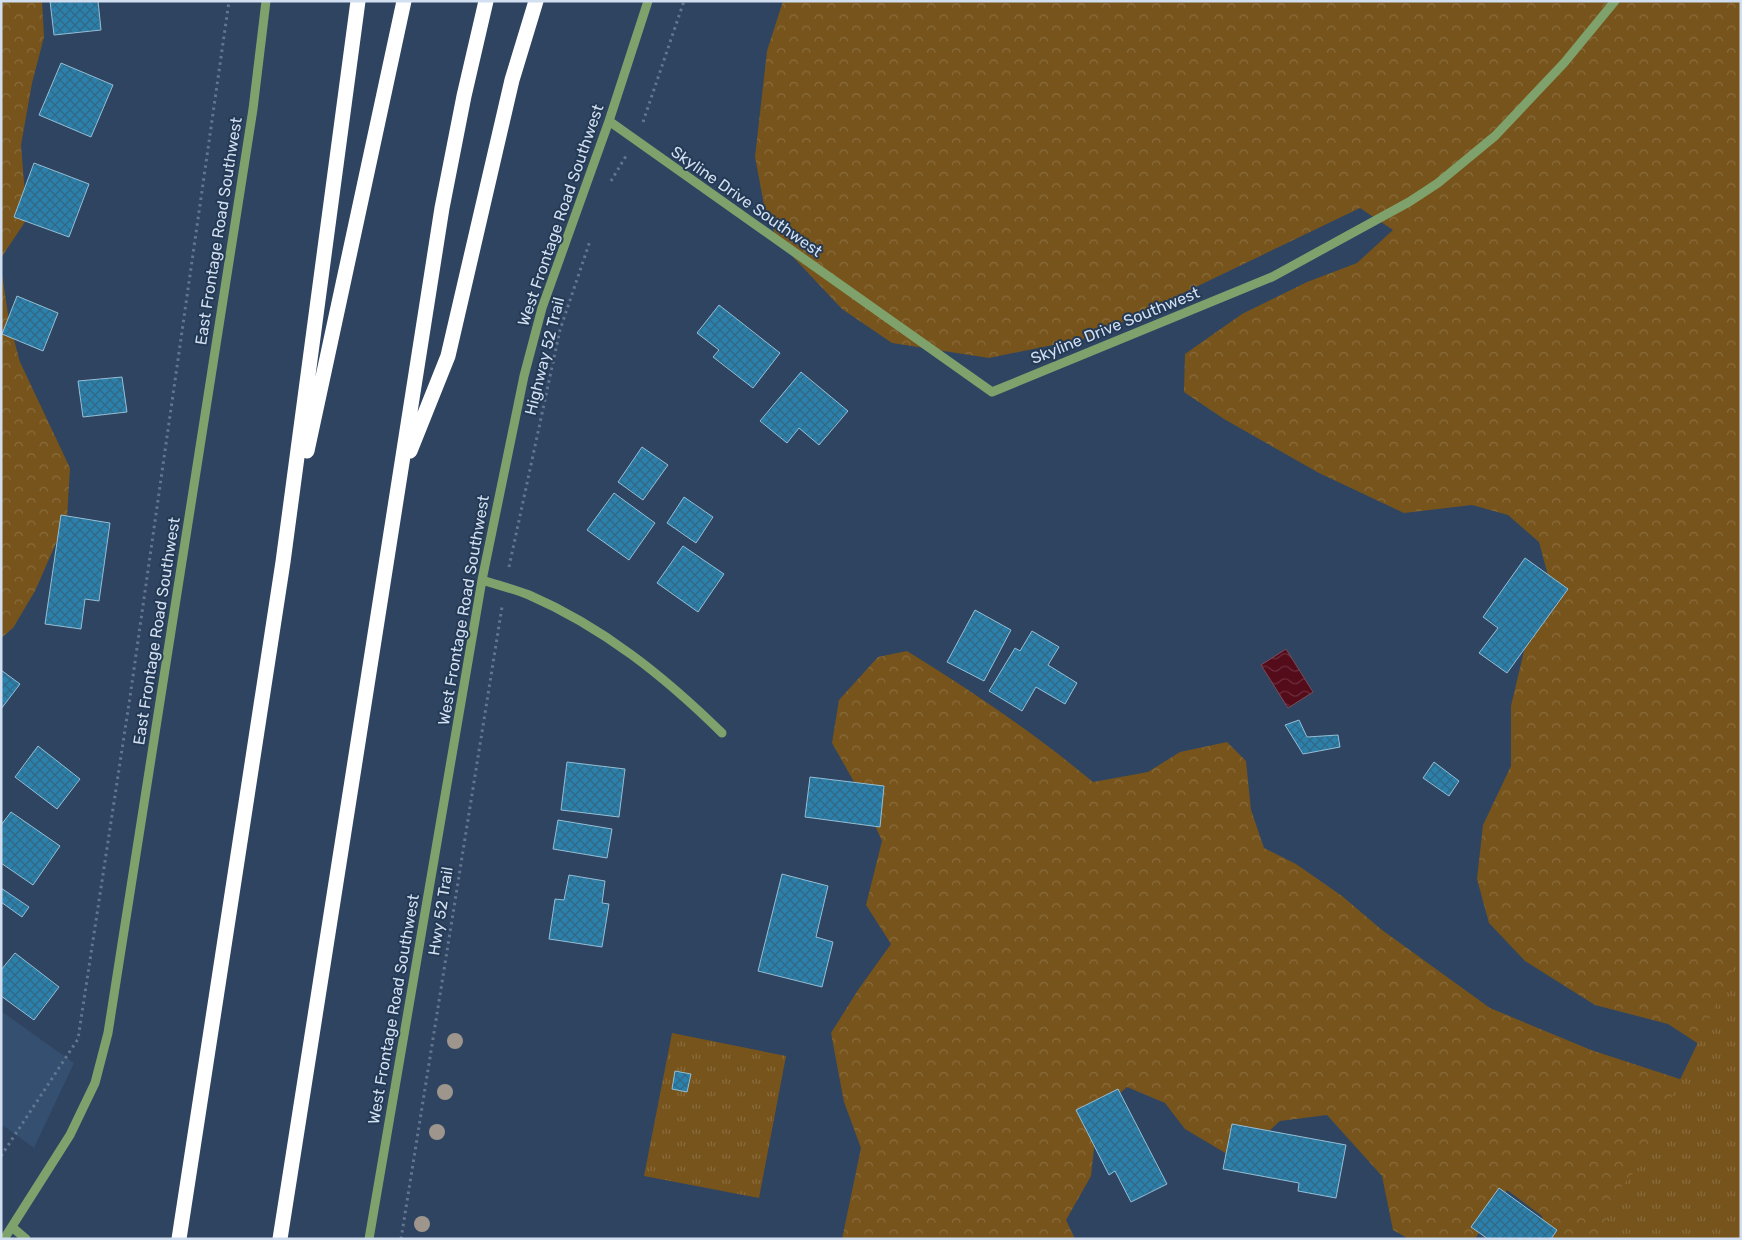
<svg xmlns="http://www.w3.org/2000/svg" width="1742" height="1240" viewBox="0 0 1742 1240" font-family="Rubik,sans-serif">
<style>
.built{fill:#354f71}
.forest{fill:url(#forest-crowns)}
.park{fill:url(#park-tufts)}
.water{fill:url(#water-waves);stroke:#7a4b5a}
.building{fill:url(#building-cross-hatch);stroke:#95bed6}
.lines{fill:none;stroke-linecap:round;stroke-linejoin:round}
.path{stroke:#637690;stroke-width:3;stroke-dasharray:2.5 4;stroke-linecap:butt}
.minor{stroke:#7fa26d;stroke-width:9}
.highway{stroke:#fff;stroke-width:15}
.tree{fill:#9e968d}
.labels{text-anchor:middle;stroke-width:4;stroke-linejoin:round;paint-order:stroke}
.street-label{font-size:16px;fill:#d2dff1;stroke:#243a55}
</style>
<defs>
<pattern id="forest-crowns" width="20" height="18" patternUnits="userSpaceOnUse" patternTransform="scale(1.25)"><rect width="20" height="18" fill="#77541b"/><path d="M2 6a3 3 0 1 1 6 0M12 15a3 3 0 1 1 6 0" fill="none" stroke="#896c3d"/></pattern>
<pattern id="park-tufts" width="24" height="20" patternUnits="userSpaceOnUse" patternTransform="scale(1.25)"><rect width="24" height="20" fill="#77541b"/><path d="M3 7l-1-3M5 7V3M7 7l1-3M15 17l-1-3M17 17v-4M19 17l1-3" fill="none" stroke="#896c3d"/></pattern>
<pattern id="water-waves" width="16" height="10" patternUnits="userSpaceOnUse" patternTransform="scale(1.25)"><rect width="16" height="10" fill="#540b1a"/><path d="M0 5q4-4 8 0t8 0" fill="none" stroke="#6c2e3c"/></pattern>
<pattern id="building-cross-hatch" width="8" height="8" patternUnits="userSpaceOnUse" patternTransform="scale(1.25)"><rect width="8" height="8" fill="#2b80ac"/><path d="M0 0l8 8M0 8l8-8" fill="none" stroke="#336884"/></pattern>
</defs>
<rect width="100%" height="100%" fill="#2e4461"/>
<path class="built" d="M 1,1011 L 74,1063 L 34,1148 L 1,1124 Z"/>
<path class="forest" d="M 1,1 L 42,1 L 44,37 L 32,83 L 21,145 L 27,219 L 1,258 Z
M 783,1 L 1741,1 L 1741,1066 L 1725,1061 L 1668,1024 L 1595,1005 L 1525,961 L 1489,923 L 1477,879 L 1483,825 L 1511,766 L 1511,706 L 1525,647 L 1550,583 L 1539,542 L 1508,515 L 1472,505 L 1404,513 L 1319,473 L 1224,419 L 1184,392 L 1185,354 L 1242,314 L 1307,282 L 1357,263 L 1393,230 L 1360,208 L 1092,337 L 989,358 L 892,343 L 842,309 L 778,241 L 765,210 L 755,157 L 767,51 Z
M 1,267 L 9,321 L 20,362 L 70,468 L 67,518 L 35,591 L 13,628 L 1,638 Z
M 907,651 C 972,691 1034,733 1093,782 L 1148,772 L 1180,752 L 1227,742 L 1246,761 L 1251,810 L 1264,848 L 1296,864 L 1342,896 L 1382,930 L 1490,1008 L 1591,1050 L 1741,1099 L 1741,1239 L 1545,1239 L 1542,1216 L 1507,1190 L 1475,1239 L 1409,1239 L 1393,1230 L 1382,1176 L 1327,1115 L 1280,1121 L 1237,1160 L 1185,1129 L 1165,1103 L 1127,1087 L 1098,1112 L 1091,1176 L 1066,1220 L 1075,1239 L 842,1239 L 861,1148 L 844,1102 L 831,1033 L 858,990 L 891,944 L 866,905 L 882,841 L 862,796 L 832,743 L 839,700 L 878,657 Z"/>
<path class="park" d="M 1741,953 L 1741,1239 L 1600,1239 L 1614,1196 L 1638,1167 Z
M 672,1033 L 786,1056 L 759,1198 L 644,1176 Z"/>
<path class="water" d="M 1286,649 L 1313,692 L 1288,708 L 1261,665 Z"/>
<path class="building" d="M 50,1 L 98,1 L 101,30 L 54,35 Z
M 61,63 L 113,85 L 91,137 L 39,115 Z
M 34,163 L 89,184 L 69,237 L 14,217 Z
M 17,296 L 58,313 L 43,351 L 2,334 Z
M 719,305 L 780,353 L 753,388 L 713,357 L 719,350 L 697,333 Z
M 801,372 L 848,411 L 819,445 L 799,428 L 787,443 L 760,421 Z
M 122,377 L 127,412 L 83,417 L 78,381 Z
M 642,447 L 668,465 L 643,500 L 618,482 Z
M 614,493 L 655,523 L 629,560 L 587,530 Z
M 684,497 L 713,517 L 696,543 L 667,523 Z
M 61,515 L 110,523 L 99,601 L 85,599 L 81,629 L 45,624 Z
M 683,546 L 724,574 L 698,612 L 657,583 Z
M 1525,558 L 1568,589 L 1507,673 L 1479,653 L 1498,628 L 1483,617 Z
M 975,610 L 1011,630 L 984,681 L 947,662 Z
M 1032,631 L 1059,647 L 1048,665 L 1077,683 L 1065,704 L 1036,687 L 1022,711 L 989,691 L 1015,648 L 1020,651 Z
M 1,670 L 20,684 L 1,709 Z
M 1299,720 L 1307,737 L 1338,735 L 1340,747 L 1303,754 L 1285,725 Z
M 38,746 L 80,779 L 57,809 L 15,777 Z
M 567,762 L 625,769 L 619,817 L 561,810 Z
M 1434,762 L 1459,781 L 1449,796 L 1423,778 Z
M 810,777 L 884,786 L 880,827 L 805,817 Z
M 11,812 L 60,846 L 33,885 L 1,863 L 1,825 Z
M 558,820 L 612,829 L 607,858 L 553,849 Z
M 782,874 L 828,886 L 816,937 L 833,942 L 822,987 L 758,971 Z
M 569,875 L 605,881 L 602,903 L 609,904 L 602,947 L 549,939 L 555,899 L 564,900 Z
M 1,888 L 29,907 L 22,917 L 1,902 Z
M 15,953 L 59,987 L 34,1020 L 1,996 L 1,970 Z
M 675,1071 L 691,1074 L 687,1092 L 672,1089 Z
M 1118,1089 L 1167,1184 L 1131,1202 L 1115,1171 L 1109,1175 L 1076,1110 Z
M 1232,1124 L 1346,1145 L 1336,1198 L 1298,1191 L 1299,1183 L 1223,1169 Z
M 1499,1188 L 1557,1230 L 1551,1239 L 1488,1239 L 1471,1227 Z"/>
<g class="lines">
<path class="path" d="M 643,122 L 684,1
M 611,181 L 626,156
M 509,567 L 560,330 L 590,241
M 1,1156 L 78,1039 L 130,697 L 229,1
M 401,1239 L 502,607"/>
<path class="minor" d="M 609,121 L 992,392 L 1272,277 L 1409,202 L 1438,183 L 1495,136 L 1564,63 L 1615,1
M 482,580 C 497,585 514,589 529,595 C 603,627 665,677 722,733
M 12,1227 L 26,1239
M 4,1239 L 70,1135 L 95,1083 L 108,1033 L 253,109 L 266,1
M 369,1239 L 482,580 L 524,376 L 542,308 L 609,121 L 648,1"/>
<path class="highway" d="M 307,451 L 404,1
M 410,451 L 448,356 L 512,80 L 536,1
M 179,1239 L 283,562 L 358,1
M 280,1239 L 442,208 L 464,96 L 486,1"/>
</g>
<g class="tree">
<circle cx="455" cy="1041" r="8"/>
<circle cx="445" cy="1092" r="8"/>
<circle cx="437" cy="1132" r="8"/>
<circle cx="422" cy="1224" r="8"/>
</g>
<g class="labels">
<g class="street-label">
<text transform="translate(747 201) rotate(35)" y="6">Skyline Drive Southwest</text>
<text transform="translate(560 215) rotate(-71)" y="6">West Frontage Road Southwest</text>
<text transform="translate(218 231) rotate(-81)" y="6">East Frontage Road Southwest</text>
<text transform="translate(1115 325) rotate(-22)" y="6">Skyline Drive Southwest</text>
<text transform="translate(544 356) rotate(-76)" y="6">Highway 52 Trail</text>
<text transform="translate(463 610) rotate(-80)" y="6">West Frontage Road Southwest</text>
<text transform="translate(156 631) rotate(-81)" y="6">East Frontage Road Southwest</text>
<text transform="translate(440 911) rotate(-81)" y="6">Hwy 52 Trail</text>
<text transform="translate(393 1009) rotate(-80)" y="6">West Frontage Road Southwest</text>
</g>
</g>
<rect width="1742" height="1240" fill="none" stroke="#d2dff1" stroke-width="5"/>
</svg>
